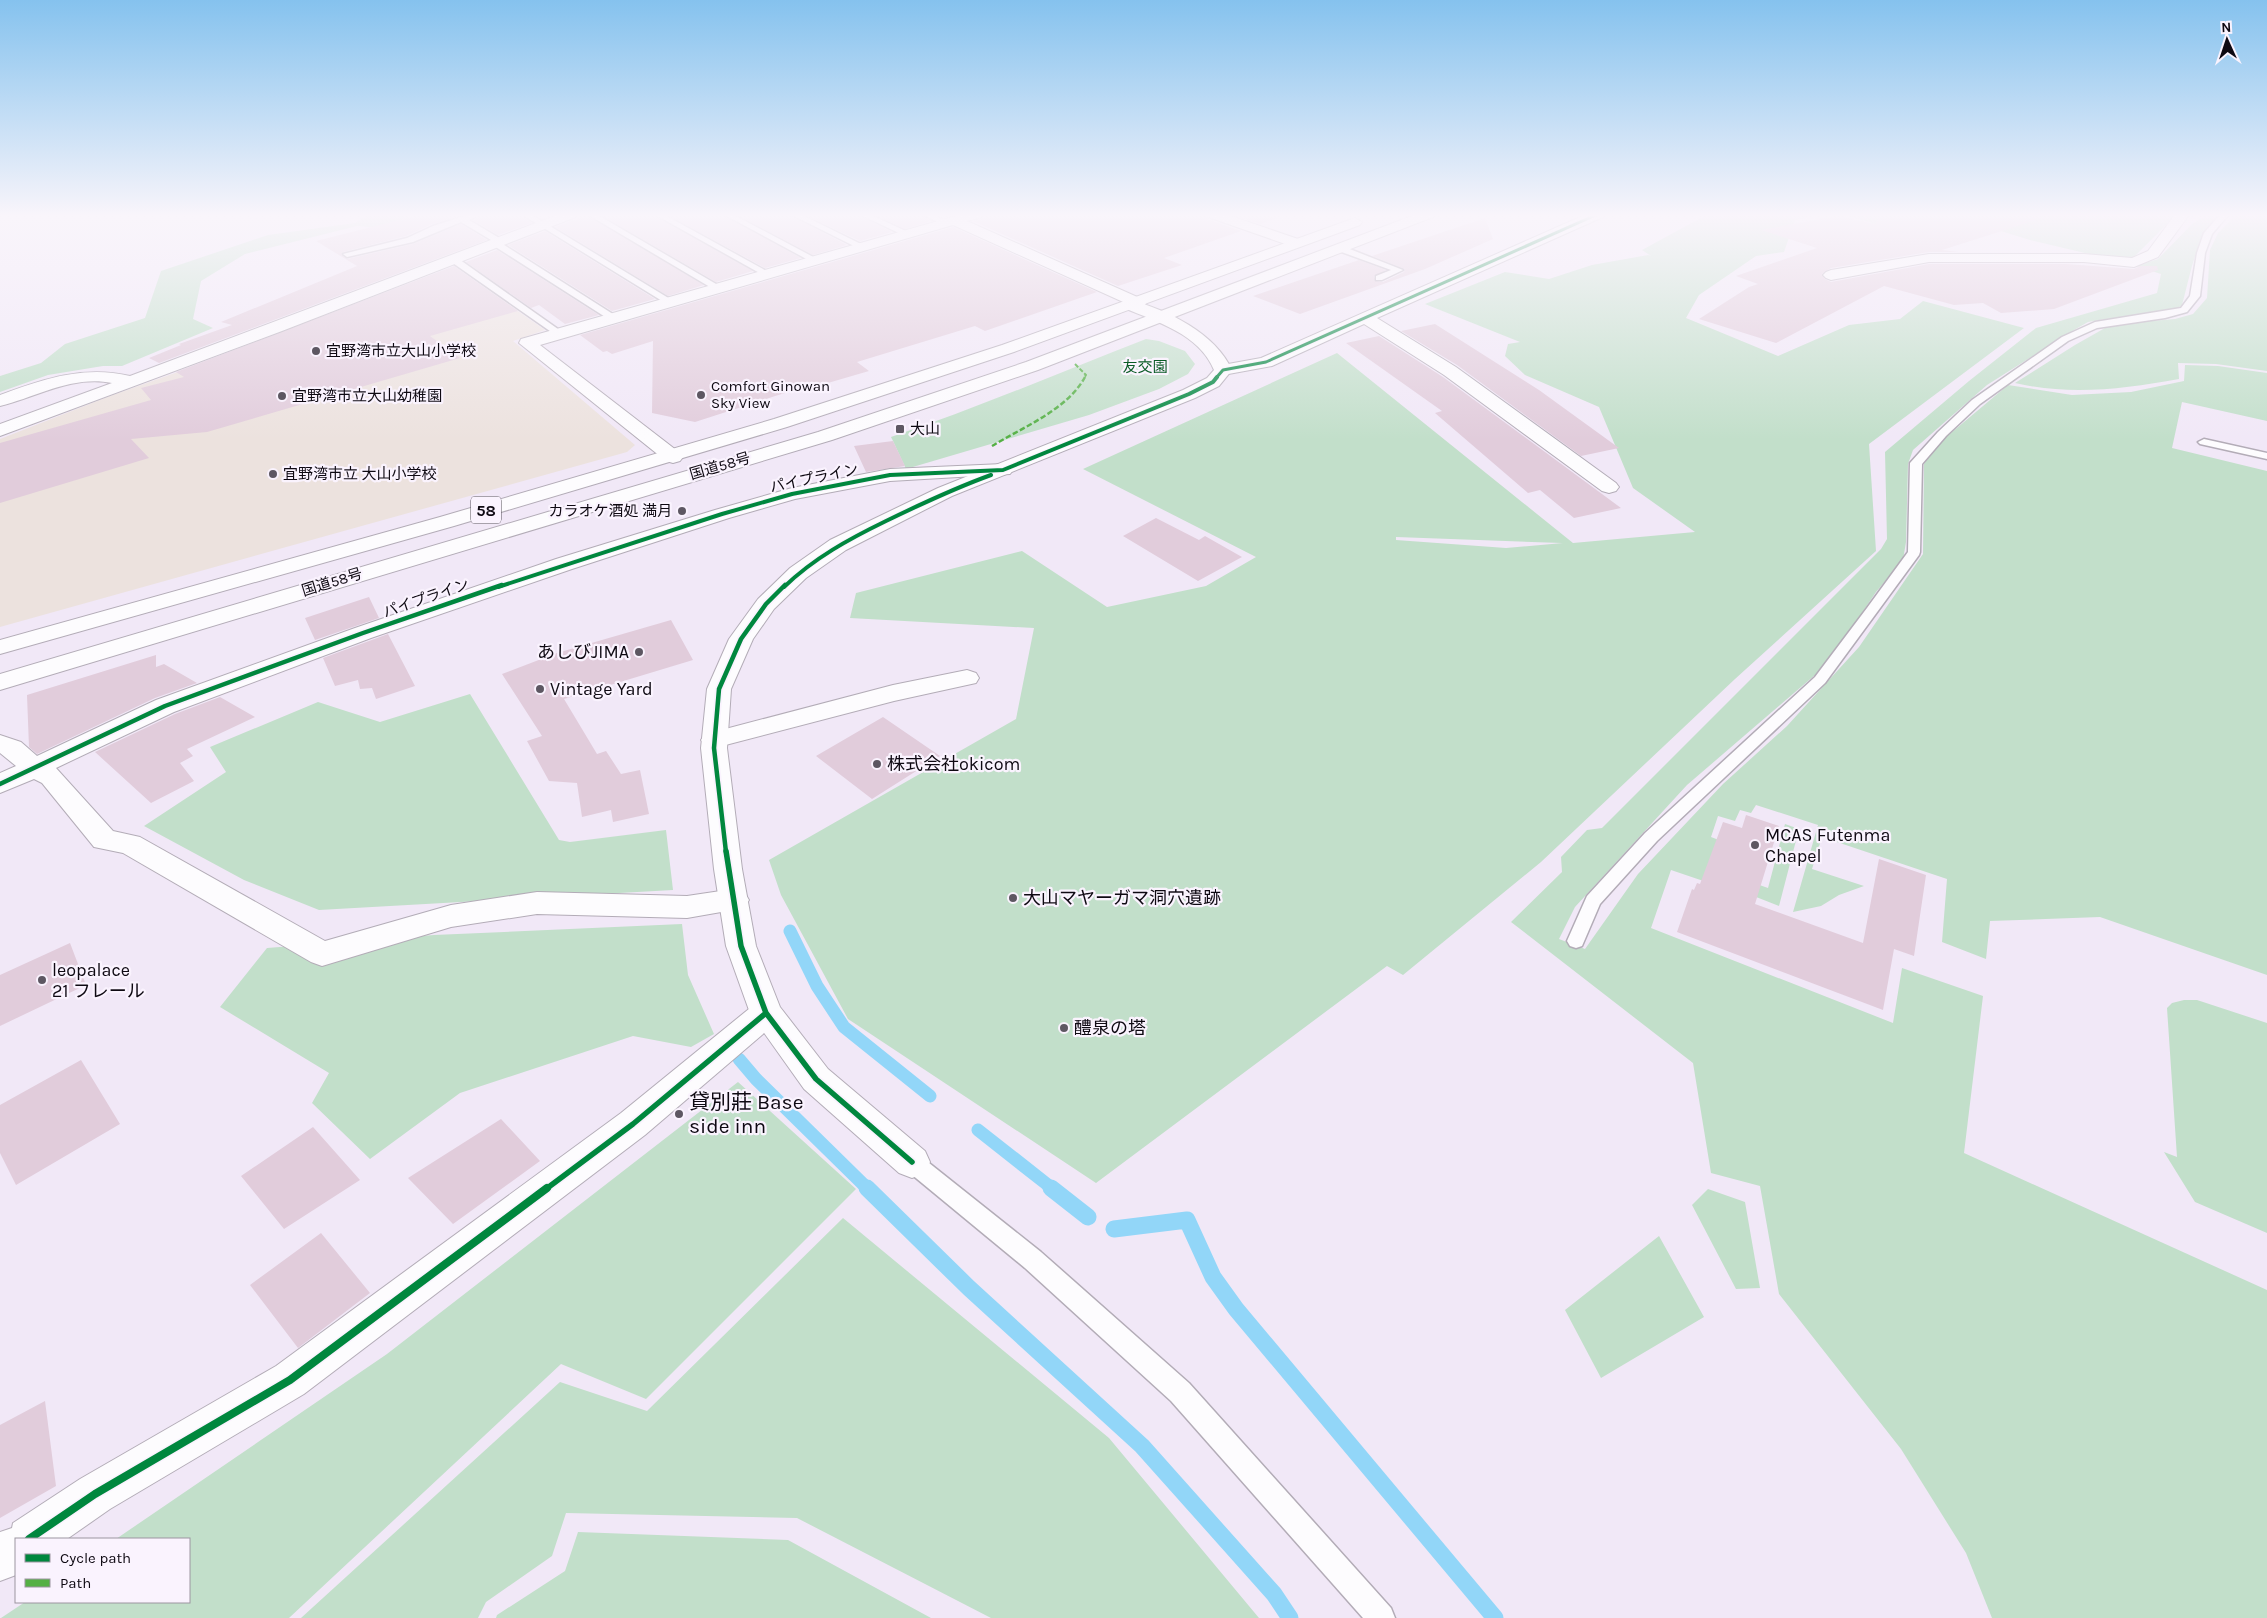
<svg xmlns="http://www.w3.org/2000/svg" width="2267" height="1618" viewBox="0 0 2267 1618" font-family="Karla,'Noto Sans JP',sans-serif">
<style>
.education{fill:#ece2de}
.green{fill:#c2dfca;fill-rule:evenodd}
.lines{fill:none;stroke-linecap:round;stroke-linejoin:round}
.stream-far1{stroke:#92d6f8;stroke-width:13}
.stream{stroke:#92d6f8;stroke-width:17}
.building{fill:#e1ccdb}
.service-casing{stroke:#b3acb7;stroke-width:3}
.minor-casing{stroke:#b3acb7;stroke-width:2}
.tertiary-casing{stroke:#b3acb7;stroke-width:2}
.trunk-casing{stroke:#b3acb7;stroke-width:2}
.service{fill:#fdfcfe;fill-rule:evenodd}
.minor{fill:#fdfcfe;fill-rule:evenodd}
.tertiary{fill:#fdfcfe;fill-rule:evenodd}
.trunk{fill:#fdfcfe;fill-rule:evenodd}
.quiet-far1{stroke:#54b044;stroke-width:2;stroke-dasharray:4.5 2;stroke-linecap:butt}
.quiet{stroke:#54b044;stroke-width:2.5;stroke-dasharray:5.5 2.5;stroke-linecap:butt}
.cycleway-far4-casing{stroke:#faf3fe;stroke-width:5}
.cycleway-far3-casing{stroke:#faf3fe;stroke-width:6}
.cycleway-far2-casing{stroke:#faf3fe;stroke-width:8}
.cycleway-far1-casing{stroke:#faf3fe;stroke-width:9}
.cycleway-casing{stroke:#faf3fe;stroke-width:11}
.cycleway-far4{stroke:#00873e;stroke-width:3}
.cycleway-far3{stroke:#00873e;stroke-width:4}
.cycleway-far2{stroke:#00873e;stroke-width:4.5}
.cycleway-far1{stroke:#00873e;stroke-width:5.5}
.cycleway{stroke:#00873e;stroke-width:8}
.poi-dot{fill:#5d5762;stroke:#faf3fe;stroke-width:2}
.labels{text-anchor:middle;stroke-width:4.5;stroke-linejoin:round;paint-order:stroke}
.far-poi-label{font-size:15px;fill:#0e0912;stroke:#faf3fe;text-anchor:start}
.far-park-label{font-size:15px;fill:#0a5b26;stroke:#faf3fe}
.far-street-label{font-size:15px;fill:#0e0912;stroke:#faf3fe}
.shield{fill:#faf3fe;stroke:#554f59;stroke-width:1}
.shield-label{font-size:16px;font-weight:bold;fill:#0e0912}
.poi-label{font-size:18px;fill:#0e0912;stroke:#faf3fe;text-anchor:start}
.near-poi-label{font-size:21px;fill:#0e0912;stroke:#faf3fe;text-anchor:start}
</style>
<rect width="100%" height="100%" fill="#f1e8f7"/>
<path class="education" d="M 479,284 L 545,330 L 513,341 L 635,445 L 627,452 L 0,627 L 0,439 L 110,396 L 316,323 Z"/>
<path class="green" d="M 370,214 L 404,214 L 410,219 L 382,228 L 357,226 L 245,254 L 201,281 L 193,319 L 213,328 L 122,366 L 103,366 L 48,375 L 0,392 L 0,376 L 41,363 L 65,344 L 145,318 L 161,271 L 268,235 L 355,223 Z
M 1708,214 L 1820,214 L 1795,220 L 1784,252 L 1756,256 L 1699,295 L 1686,318 L 1778,356 L 1849,325 L 1900,319 L 1923,301 L 2024,328 L 1869,444 L 1876,551 L 1735,679 L 1541,862 L 1403,975 L 1387,966 L 1096,1183 L 848,1019 L 781,895 L 769,860 L 1016,719 L 1034,628 L 850,618 L 856,593 L 1022,551 L 1107,607 L 1206,586 L 1256,557 L 1083,469 L 1337,353 L 1573,543 L 1695,532 L 1633,488 L 1599,407 L 1525,375 L 1505,356 L 1508,344 L 1520,342 L 1425,304 L 1505,272 L 1549,279 L 1592,265 L 1648,255 L 1651,256 L 1642,250 ZM 1396,537 L 1562,543 L 1563,543 L 1506,548 L 1396,540 Z
M 1842,214 L 1986,214 L 2021,219 L 2026,214 L 2177,214 L 2130,261 L 2102,257 L 2030,240 L 1952,216 L 1895,230 Z
M 2209,214 L 2220,214 C 2195,237 2191,273 2182,305 L 2174,311 L 2105,319 L 2088,322 L 2074,330 L 1987,385 L 1913,450 L 1908,464 L 1906,542 L 1903,560 L 1876,592 L 1844,640 L 1815,675 L 1687,785 L 1575,907 L 1559,939 L 1585,949 L 1638,874 L 1723,784 L 1787,726 L 1859,647 L 1923,554 L 1924,464 L 1939,443 L 2008,385 L 2072,395 L 2131,392 L 2184,381 L 2185,365 L 2218,366 L 2267,373 L 2267,421 L 2182,402 L 2172,448 L 2267,471 L 2267,975 L 2100,917 L 1990,921 L 1986,959 L 1942,942 L 1947,879 L 1822,837 L 1812,869 L 1864,886 L 1839,895 L 1821,906 L 1793,912 L 1818,825 L 1756,805 L 1751,813 L 1740,810 L 1735,821 L 1718,816 L 1711,837 L 1724,842 L 1727,889 L 1671,870 L 1651,928 L 1893,1023 L 1902,968 L 1983,996 L 1964,1153 L 2267,1290 L 2267,1618 L 1992,1618 L 1966,1553 L 1901,1449 L 1779,1294 L 1760,1186 L 1711,1173 L 1693,1063 L 1511,922 L 1562,872 L 1561,857 L 1587,830 L 1602,828 L 1881,549 L 1887,539 L 1885,452 L 1969,381 L 2036,328 L 2157,293 L 2161,274 L 2136,266 L 2158,259 L 2192,224 Z
M 2237,214 L 2267,214 L 2267,371 L 2216,364 L 2178,363 L 2179,379 C 2123,389 2071,396 2015,383 L 2075,345 L 2105,328 L 2139,322 L 2175,319 L 2193,314 L 2207,298 L 2210,250 L 2218,233 Z
M 1146,339 L 1159,341 L 1185,351 L 1195,364 L 1188,374 L 1159,389 L 1089,415 L 906,469 L 893,441 L 891,437 C 977,408 1061,372 1146,339 Z
M 470,694 L 559,840 L 570,842 L 666,830 L 673,890 L 319,910 L 244,880 L 144,826 L 226,772 L 210,747 L 318,702 L 380,722 Z
M 1785,824 L 1799,829 L 1779,906 L 1746,893 L 1751,882 L 1768,888 Z
M 682,924 L 688,975 L 714,1034 L 691,1047 L 633,1036 L 460,1093 L 370,1159 L 312,1103 L 329,1073 L 220,1007 L 267,948 L 434,935 Z
M 2184,1000 L 2197,1000 L 2267,1023 L 2267,1233 L 2195,1202 L 2164,1152 L 2177,1157 L 2167,1008 L 2172,1003 Z
M 738,1082 L 856,1189 L 646,1399 L 561,1364 L 289,1618 L 1,1618 L 25,1602 L 189,1602 L 189,1539 L 116,1539 L 387,1354 Z
M 1708,1189 L 1745,1202 L 1760,1288 L 1736,1289 L 1692,1205 Z
M 843,1218 L 1109,1438 L 1259,1618 L 991,1618 L 797,1518 L 566,1513 L 552,1556 L 486,1602 L 478,1618 L 301,1618 L 560,1382 L 647,1411 Z
M 1659,1236 L 1704,1317 L 1601,1378 L 1565,1310 Z
M 578,1532 L 788,1540 L 931,1618 L 496,1618 L 497,1615 L 565,1571 Z"/>
<g class="lines">
<path class="stream-far1" d="M 790,931 L 817,986 L 844,1027 L 930,1096
M 739,1059 L 756,1079 L 868,1189
M 978,1130 L 1053,1189"/>
<path class="stream" d="M 867,1188 L 969,1288 L 1142,1446 L 1274,1594 L 1290,1618
M 1051,1188 L 1088,1217
M 1114,1229 L 1187,1220 L 1213,1277 L 1236,1309 L 1495,1618"/>
</g>
<path class="building" d="M 423,214 L 465,214 L 432,224 L 406,236 L 343,252 L 341,254 L 347,259 L 413,244 L 461,224 L 487,240 L 159,363 L 149,358 L 181,345 L 179,344 L 232,325 L 221,322 L 357,266 L 316,241 Z
M 483,214 L 519,214 L 532,223 L 498,235 L 473,220 Z
M 580,214 L 585,214 L 704,285 L 668,296 L 555,227 L 577,219 Z
M 599,214 L 652,214 L 753,271 L 716,282 Z
M 666,214 L 721,214 L 801,258 L 765,268 Z
M 735,214 L 788,214 L 847,245 L 813,255 Z
M 803,214 L 857,214 L 892,232 L 860,241 Z
M 873,214 L 919,214 L 931,221 L 905,229 Z
M 986,214 L 1204,214 L 1207,219 L 1241,231 L 1164,258 L 1182,265 L 1118,286 L 973,221 L 982,219 Z
M 1230,214 L 1276,214 L 1277,218 L 1260,224 Z
M 1878,214 L 2035,214 L 2036,220 L 1942,250 L 1958,252 L 1929,252 L 1831,268 L 1822,274 L 1825,279 L 1831,282 L 1929,264 L 2066,264 L 2134,269 L 2140,266 L 2157,266 L 2158,270 L 2054,309 L 2001,313 L 1983,303 L 1954,305 L 1884,286 L 1776,343 L 1699,319 L 1749,287 L 1758,284 L 1736,276 L 1817,248 L 1761,230 L 1837,216 L 1876,224 Z
M 1485,218 L 1493,239 L 1425,269 L 1300,314 L 1253,296 L 1359,260 L 1386,270 L 1374,276 L 1375,281 L 1383,282 L 1404,272 L 1405,269 L 1372,256 Z
M 953,227 L 1097,292 L 985,331 L 975,326 L 857,362 L 869,371 L 797,392 L 794,390 L 695,422 L 652,413 L 653,341 L 612,354 L 607,351 L 603,352 L 580,335 Z
M 545,231 L 655,299 L 612,311 L 508,245 Z
M 497,250 L 599,315 L 565,324 L 539,305 L 531,308 L 466,262 Z
M 454,266 L 518,311 L 430,336 L 460,358 L 207,432 L 131,439 L 149,458 L 0,503 L 0,443 L 151,400 L 141,388 L 184,377 L 176,372 Z
M 1435,324 L 1539,390 L 1619,448 L 1581,456 L 1457,365 L 1401,331 Z
M 1379,336 L 1443,377 L 1621,508 L 1574,518 L 1540,490 L 1528,493 L 1435,413 L 1442,411 L 1346,343 Z
M 893,441 L 905,466 L 866,472 L 854,446 Z
M 1156,518 L 1199,540 L 1205,536 L 1242,557 L 1198,581 L 1123,536 Z
M 369,597 L 379,618 L 315,640 L 305,618 Z
M 671,620 L 693,660 L 564,699 L 597,754 L 606,751 L 621,774 L 640,770 L 649,814 L 613,822 L 611,810 L 582,817 L 577,783 L 549,781 L 527,741 L 542,736 L 502,674 L 557,653 Z
M 388,634 L 415,686 L 376,699 L 372,688 L 360,689 L 358,680 L 335,686 L 323,658 Z
M 156,655 L 156,667 L 164,664 L 197,683 L 155,698 L 37,754 L 29,747 L 27,695 Z
M 220,697 L 255,717 L 187,749 L 193,756 L 180,763 L 194,781 L 151,803 L 95,752 L 175,714 Z
M 883,717 L 940,756 L 872,799 L 816,756 Z
M 1746,815 L 1779,826 L 1755,904 L 1863,943 L 1879,859 L 1926,875 L 1914,956 L 1894,949 L 1883,1010 L 1677,932 L 1692,889 L 1694,890 L 1697,883 L 1700,884 L 1723,822 L 1742,828 Z
M 70,943 L 86,985 L 0,1026 L 0,975 Z
M 81,1060 L 120,1124 L 16,1185 L 0,1153 L 0,1105 Z
M 501,1119 L 540,1161 L 453,1224 L 408,1178 Z
M 313,1127 L 360,1180 L 284,1229 L 241,1176 Z
M 321,1233 L 370,1293 L 298,1348 L 250,1285 Z
M 45,1401 L 56,1486 L 0,1518 L 0,1425 Z"/>
<g class="lines">
<g class="service-casing">
<path id="service" d="M 470,214 L 481,214 L 469,220 L 501,239 L 501,243 L 616,316 L 616,320 L 610,320 L 491,244 L 491,240 L 461,222 L 413,242 L 347,257 L 343,254 L 407,238 L 433,226 Z
M 521,214 L 530,214 L 675,302 L 670,305 L 667,304 Z
M 587,214 L 596,214 L 723,288 L 715,290 Z
M 654,214 L 663,214 L 772,274 L 765,276 Z
M 723,214 L 732,214 L 819,260 L 812,262 Z
M 790,214 L 800,214 L 865,246 L 858,248 Z
M 859,214 L 869,214 L 910,233 L 903,235 Z
M 921,214 L 931,214 L 949,222 L 942,224 Z
M 2221,214 L 2229,214 L 2212,234 L 2205,253 L 2200,296 L 2187,312 L 2165,318 L 2097,328 L 2068,341 L 1980,404 L 1946,436 L 1922,464 L 1920,552 L 1919,555 L 1825,683 L 1657,841 L 1600,904 L 1582,946 L 1576,948 L 1570,946 L 1567,941 L 1587,896 L 1645,833 L 1815,677 L 1867,608 L 1908,552 L 1910,463 L 1938,432 L 1972,400 L 2062,337 L 2095,322 L 2181,308 L 2190,296 L 2197,253 L 2204,233 Z
M 1336,246 L 1342,246 L 1403,270 L 1382,280 L 1376,280 L 1376,276 L 1391,270 L 1336,250 Z
M 450,257 L 456,257 L 565,334 L 563,336 L 557,336 L 450,261 Z
M 2204,439 L 2267,453 L 2267,459 L 2200,444 L 2198,442 Z
M 912,1153 L 919,1155 L 1041,1252 L 1189,1383 L 1391,1608 L 1395,1618 L 1363,1618 L 1171,1401 L 1025,1268 L 905,1169 L 901,1162 L 905,1155 Z"/>
</g>
<g class="minor-casing">
<path id="minor" d="M 560,214 L 578,214 L 576,217 L 282,331 L 0,436 L 0,424 L 112,383 C 72,375 37,397 0,406 L 0,395 C 43,379 84,365 130,376 Z
M 963,214 L 984,214 L 982,217 L 967,221 L 1144,300 L 1146,303 L 1144,306 L 1132,306 L 953,225 L 540,345 L 680,453 L 683,457 L 680,461 L 673,463 L 666,461 L 519,343 L 521,339 Z
M 1206,214 L 1225,214 L 1301,240 L 1303,243 L 1301,246 L 1291,246 L 1208,217 Z
M 1587,214 L 1605,214 L 1603,217 L 1377,318 L 1456,367 L 1616,483 L 1619,487 L 1616,491 L 1609,493 L 1602,491 L 1444,375 L 1364,324 L 1272,366 L 1223,375 L 1217,374 L 1214,370 L 1217,366 L 1261,358 Z
M 2173,214 L 2189,215 L 2158,257 L 2134,267 L 2084,262 L 1929,262 L 1831,280 L 1826,278 L 1823,275 L 1826,272 L 1831,270 L 1929,254 L 2084,254 L 2132,258 L 2148,251 L 2174,216 Z
M 1003,464 L 1010,466 L 1013,470 L 1010,474 L 890,481 L 795,499 L 729,518 L 572,569 L 371,638 L 174,712 L 56,768 L 113,831 L 140,837 L 325,941 L 451,905 L 537,892 L 687,896 L 734,889 L 744,892 L 749,900 L 744,908 L 687,918 L 537,914 L 451,927 L 322,966 L 311,962 L 123,853 L 94,847 L 42,783 L 34,779 L 0,793 L 0,773 L 16,766 L 0,753 L 0,735 L 21,742 L 37,756 L 156,700 L 355,628 L 556,559 L 715,510 L 792,488 L 890,469 Z
M 967,670 L 976,673 L 979,678 L 976,683 L 894,701 L 714,748 L 705,746 L 701,740 L 705,734 L 714,732 L 893,685 Z
M 766,1000 L 777,1004 L 782,1013 L 777,1022 L 645,1135 L 304,1394 L 110,1509 L 67,1539 L 16,1539 L 16,1575 L 0,1581 L 0,1532 L 12,1528 L 13,1523 L 80,1479 L 276,1366 L 621,1113 L 755,1004 Z"/>
</g>
<g class="tertiary-casing">
<path id="tertiary" d="M 1130,300 C 1168,310 1215,333 1232,370 L 1219,386 L 1195,398 L 952,496 L 846,550 L 806,578 L 774,609 L 753,639 L 731,689 L 727,748 L 742,869 L 756,946 L 780,1007 L 828,1069 L 925,1151 L 930,1162 L 925,1173 L 912,1178 L 899,1173 L 804,1089 L 750,1013 L 726,946 L 714,869 L 701,748 L 707,689 L 729,639 L 758,599 L 790,568 L 830,540 L 938,488 L 1183,390 L 1207,378 L 1214,370 C 1199,334 1157,322 1124,308 L 1122,305 L 1124,302 Z"/>
</g>
<g class="trunk-casing">
<path id="trunk" d="M 1417,214 L 1435,214 L 1433,217 L 1038,370 L 832,440 L 0,690 L 0,674 L 818,432 L 1026,362 Z
M 1355,218 L 1362,222 L 1360,225 L 1014,352 L 787,427 L 454,526 L 0,654 L 0,640 L 440,517 L 774,419 L 1002,345 Z"/>
</g>
<use href="#service" class="service"/>
<use href="#minor" class="minor"/>
<use href="#tertiary" class="tertiary"/>
<use href="#trunk" class="trunk"/>
<path class="quiet-far1" d="M 1075,364 L 1086,375 L 1084,378"/>
<path class="quiet" d="M 992,446 C 1023,427 1067,410 1085,377"/>
<g class="cycleway-far4-casing">
<path id="cycleway-far4" d="M 1216,378 L 1223,370 L 1266,362 L 1598,214"/>
</g>
<g class="cycleway-far3-casing">
<path id="cycleway-far3" d="M 498,587 L 722,514 L 792,494 L 890,475 L 1003,470 L 1189,394 L 1213,382 L 1217,377
M 784,587 C 814,558 849,539 886,521 C 921,504 955,488 991,475"/>
</g>
<g class="cycleway-far2-casing">
<path id="cycleway-far2" d="M 0,784 L 165,706 L 363,633 L 502,585
M 726,852 L 714,748 L 719,689 L 741,639 L 766,604 L 785,585"/>
</g>
<g class="cycleway-far1-casing">
<path id="cycleway-far1" d="M 726,851 L 741,946 L 766,1013 L 816,1079 L 912,1162
M 546,1189 L 633,1124 L 766,1013"/>
</g>
<g class="cycleway-casing">
<path id="cycleway" d="M 29,1539 L 95,1494 L 290,1380 L 547,1188"/>
</g>
<use href="#cycleway-far4" class="cycleway-far4"/>
<use href="#cycleway-far3" class="cycleway-far3"/>
<use href="#cycleway-far2" class="cycleway-far2"/>
<use href="#cycleway-far1" class="cycleway-far1"/>
<use href="#cycleway" class="cycleway"/>
</g>
<linearGradient id="sky" x2="0" y2="1"><stop stop-color="#85c2ee"/><stop offset="0.49" stop-color="#f9f5fb"/><stop offset="1" stop-color="#f9f5fb" stop-opacity="0"/></linearGradient>
<rect width="2267" height="440" fill="url(#sky)"/>
<g class="poi-dot">
<circle cx="316" cy="351" r="5"/>
<circle cx="701" cy="395" r="5"/>
<circle cx="282" cy="396" r="5"/>
<rect x="895" y="424" width="10" height="10" rx="2.5"/>
<circle cx="273" cy="474" r="5"/>
<circle cx="682" cy="511" r="5"/>
<circle cx="639" cy="652" r="5"/>
<circle cx="540" cy="689" r="5"/>
<circle cx="877" cy="764" r="5"/>
<circle cx="1755" cy="845" r="5"/>
<circle cx="1013" cy="898" r="5"/>
<circle cx="42" cy="980" r="5"/>
<circle cx="1064" cy="1028" r="5"/>
<circle cx="679" cy="1114" r="5"/>
</g>
<g class="labels">
<g class="far-poi-label">
<text x="326" y="356">宜野湾市立大山小学校</text>
<text x="711" y="391">Comfort Ginowan<tspan x="711" dy="17">Sky View</tspan></text>
<text x="292" y="401">宜野湾市立大山幼稚園</text>
<text x="910" y="434">大山</text>
<text x="283" y="479">宜野湾市立 大山小学校</text>
<text x="672" y="516" text-anchor="end">カラオケ酒処 満月</text>
</g>
<g class="far-park-label">
<text x="1145" y="372">友交園</text>
</g>
<g class="far-street-label">
<text transform="translate(720 466) rotate(-16)" y="5">国道58号</text>
<text transform="translate(814 478) rotate(-12)" y="5">パイプライン</text>
<text transform="translate(332 582) rotate(-17)" y="5">国道58号</text>
<text transform="translate(426 598) rotate(-19)" y="5">パイプライン</text>
</g>
<rect class="shield" x="471" y="496.5" width="30" height="27" rx="4"/>
<g class="shield-label">
<text x="486" y="516">58</text>
</g>
<g class="poi-label">
<text x="629" y="658" text-anchor="end">あしびJIMA</text>
<text x="550" y="695">Vintage Yard</text>
<text x="887" y="770">株式会社okicom</text>
<text x="1765" y="841">MCAS Futenma<tspan x="1765" dy="21">Chapel</tspan></text>
<text x="1023" y="904">大山マヤーガマ洞穴遺跡</text>
<text x="52" y="976">leopalace<tspan x="52" dy="21">21 フレール</tspan></text>
<text x="1074" y="1034">醴泉の塔</text>
</g>
<g class="near-poi-label">
<text x="689" y="1109">貸別莊 Base<tspan x="689" dy="24">side inn</tspan></text>
</g>
</g>
<rect x="15" y="1538" width="175" height="65" fill="#faf3fe" stroke="#9c95a0"/>
<rect x="25" y="1554" width="25" height="8" fill="#00873e" stroke="#9c95a0"/>
<text x="60" y="1563" font-size="15" fill="#0e0912">Cycle path</text>
<rect x="25" y="1579" width="25" height="8" fill="#54b044" stroke="#9c95a0"/>
<text x="60" y="1588" font-size="15" fill="#0e0912">Path</text>
<g transform="translate(2227 40) rotate(357)" stroke="#faf3fe" stroke-width="4" paint-order="stroke">
<path d="M0-4L9 19L0 12L-9 19Z" fill="#0e0912"/>
<text y="-8" font-size="14" font-weight="bold" text-anchor="middle" fill="#0e0912">N</text>
</g>
</svg>
